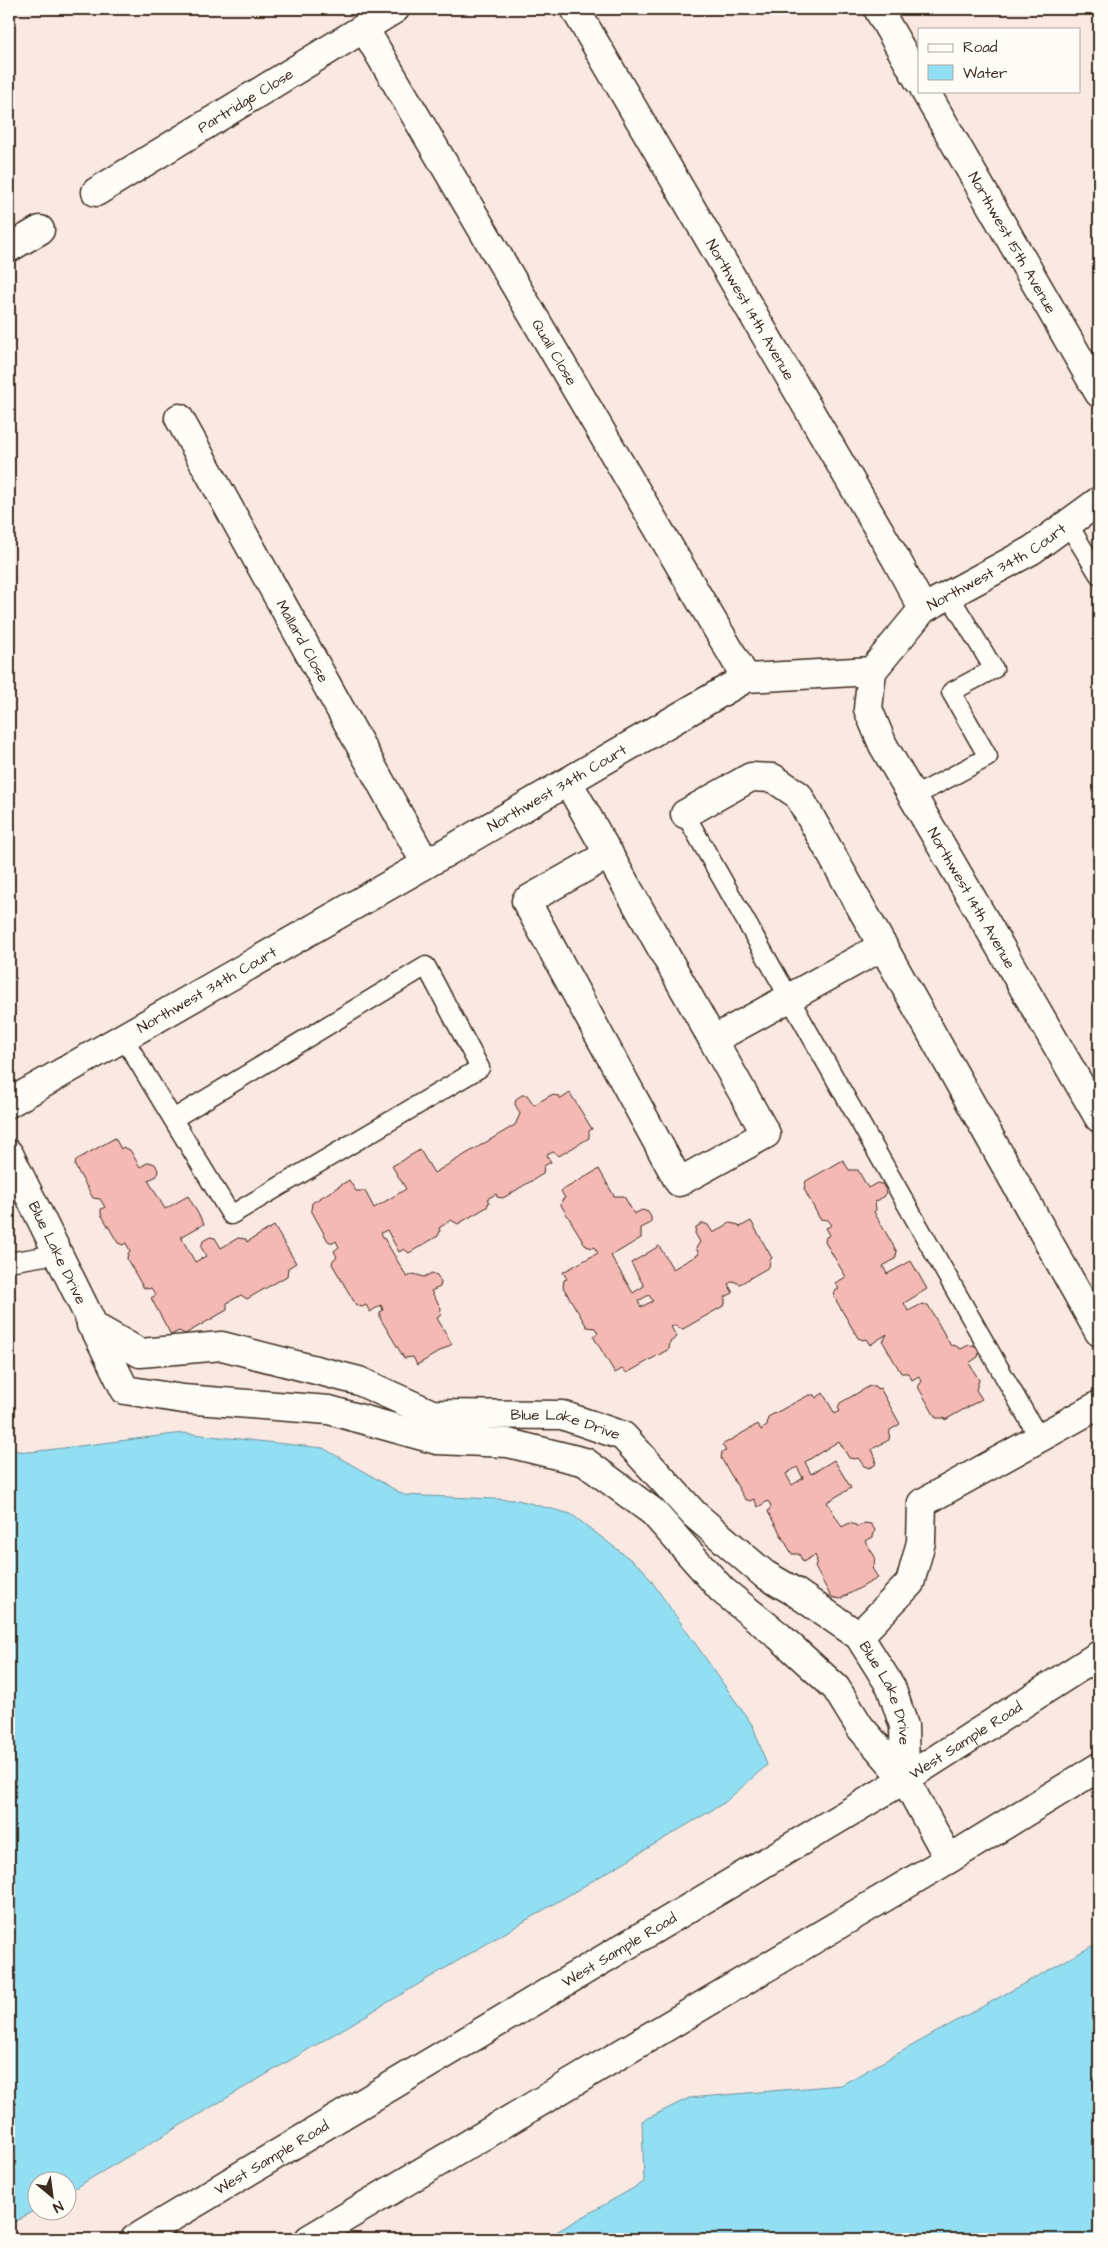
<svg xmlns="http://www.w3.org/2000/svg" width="1108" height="2248" viewBox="0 0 1108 2248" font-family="'Architects Daughter',sans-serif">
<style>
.water{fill:#92def2;stroke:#6f969d}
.building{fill:#f4b9b4;stroke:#3b2a1e;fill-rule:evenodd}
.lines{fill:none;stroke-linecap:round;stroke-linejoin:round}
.service-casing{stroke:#3b2a1e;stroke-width:21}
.minor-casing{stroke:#3b2a1e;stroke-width:31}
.primary-casing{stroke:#3b2a1e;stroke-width:31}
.service{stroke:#fdfcf7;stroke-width:18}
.minor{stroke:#fdfcf7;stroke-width:28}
.primary{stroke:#fdfcf7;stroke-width:28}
.labels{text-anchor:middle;stroke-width:4;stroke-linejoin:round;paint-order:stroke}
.street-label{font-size:15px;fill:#3b2a1e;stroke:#fdfcf7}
</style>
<rect width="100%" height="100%" fill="#fae8e3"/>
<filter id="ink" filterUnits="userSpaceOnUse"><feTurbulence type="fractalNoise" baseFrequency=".02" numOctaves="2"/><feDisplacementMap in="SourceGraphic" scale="10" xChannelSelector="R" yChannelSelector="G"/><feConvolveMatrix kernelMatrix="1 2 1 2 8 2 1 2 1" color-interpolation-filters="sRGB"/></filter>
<g filter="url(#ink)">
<path class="water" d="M 183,1433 L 323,1448 L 404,1495 L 518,1500 L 571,1514 L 643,1569 L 753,1726 L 767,1765 L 724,1803 L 68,2192 L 68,2180 L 38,2180 L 37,2209 L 9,2225 L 9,1450 L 31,1452 Z
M 1099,1942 L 1099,2239 L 544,2239 L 644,2182 L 642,2121 L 689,2098 L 841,2085 Z"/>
<path class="building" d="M 570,1093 L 592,1129 L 589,1131 L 589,1138 L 559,1156 L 553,1152 L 547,1155 L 551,1162 L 544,1166 L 543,1174 L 503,1198 L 497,1197 L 496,1194 L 487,1199 L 489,1202 L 487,1207 L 458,1224 L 451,1220 L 439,1228 L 440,1231 L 438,1236 L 409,1253 L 404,1249 L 399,1252 L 387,1230 L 381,1233 L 407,1277 L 414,1274 L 424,1277 L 432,1273 L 437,1275 L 441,1282 L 440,1287 L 431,1291 L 441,1308 L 440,1316 L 437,1318 L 452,1344 L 417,1365 L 413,1357 L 404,1358 L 380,1318 L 380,1312 L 383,1310 L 381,1305 L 370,1312 L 366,1305 L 362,1307 L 356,1305 L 332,1264 L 333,1260 L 337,1257 L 334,1251 L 339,1247 L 336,1241 L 333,1243 L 328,1241 L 311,1210 L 312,1203 L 349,1180 L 356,1191 L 365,1191 L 374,1208 L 406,1189 L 392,1166 L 420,1150 L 434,1173 L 515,1125 L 520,1114 L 515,1104 L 516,1099 L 522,1095 L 527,1095 L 534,1105 L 551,1095 L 559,1096 L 561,1099 Z
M 115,1138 L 121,1149 L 123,1147 L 130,1150 L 140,1167 L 149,1162 L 155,1164 L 158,1170 L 157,1176 L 148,1180 L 165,1209 L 188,1196 L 204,1224 L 181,1237 L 195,1262 L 206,1256 L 201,1247 L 203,1241 L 210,1237 L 215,1238 L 221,1248 L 238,1238 L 246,1239 L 247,1242 L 274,1226 L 296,1263 L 288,1268 L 287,1276 L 247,1299 L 241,1295 L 227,1303 L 227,1310 L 185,1334 L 179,1331 L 171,1335 L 151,1298 L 156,1295 L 151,1288 L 148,1289 L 143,1287 L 127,1259 L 128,1253 L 130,1251 L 126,1243 L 123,1245 L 118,1243 L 101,1214 L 101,1209 L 105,1207 L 100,1199 L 93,1198 L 75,1166 L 76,1160 Z
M 843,1160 L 849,1170 L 858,1170 L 868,1188 L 877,1183 L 882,1184 L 886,1190 L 885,1196 L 875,1202 L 876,1210 L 874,1212 L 897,1252 L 895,1259 L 883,1266 L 887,1274 L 911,1261 L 927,1289 L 904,1303 L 908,1311 L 922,1304 L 928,1305 L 951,1346 L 954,1345 L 961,1349 L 969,1345 L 976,1346 L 979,1353 L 978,1357 L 969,1363 L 979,1380 L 976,1390 L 982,1399 L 945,1420 L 944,1418 L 936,1418 L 918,1387 L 922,1381 L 919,1376 L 912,1380 L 908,1373 L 901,1373 L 883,1342 L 887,1334 L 870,1345 L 866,1339 L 863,1340 L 858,1338 L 834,1297 L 835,1291 L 839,1289 L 835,1283 L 846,1277 L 825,1242 L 826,1237 L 830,1235 L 826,1228 L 832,1225 L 828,1220 L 820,1219 L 804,1189 L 806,1181 Z
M 599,1169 L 614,1196 L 624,1196 L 634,1214 L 642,1210 L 648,1212 L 651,1217 L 651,1223 L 641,1228 L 641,1238 L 611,1256 L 633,1293 L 644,1286 L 631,1263 L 659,1246 L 673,1269 L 699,1254 L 696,1248 L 700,1242 L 695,1233 L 696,1227 L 703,1223 L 708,1225 L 713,1233 L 730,1223 L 739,1225 L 740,1227 L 751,1221 L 772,1258 L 770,1260 L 769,1267 L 740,1284 L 733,1281 L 728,1284 L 733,1293 L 725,1297 L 725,1305 L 683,1329 L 678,1328 L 676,1325 L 671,1327 L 677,1337 L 670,1342 L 669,1349 L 627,1373 L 622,1369 L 615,1373 L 593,1336 L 598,1333 L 595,1328 L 587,1327 L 563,1287 L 564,1280 L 567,1279 L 563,1272 L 598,1253 L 594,1247 L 592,1248 L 586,1246 L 561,1205 L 562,1200 L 565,1198 L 561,1191 ZM 649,1295 L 653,1301 L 641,1307 L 638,1301 Z
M 870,1386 L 876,1386 L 877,1389 L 880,1388 L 900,1424 L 890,1430 L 889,1440 L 872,1449 L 876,1459 L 875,1465 L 869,1468 L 864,1466 L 858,1458 L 855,1459 L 849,1458 L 839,1441 L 805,1462 L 811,1474 L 834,1460 L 851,1488 L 827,1502 L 842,1527 L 849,1523 L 856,1525 L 857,1527 L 865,1523 L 871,1524 L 875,1530 L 873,1537 L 865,1541 L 875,1557 L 874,1566 L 872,1568 L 878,1578 L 840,1599 L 831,1597 L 815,1567 L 817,1560 L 815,1555 L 803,1562 L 799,1554 L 792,1554 L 768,1512 L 771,1506 L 768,1501 L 758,1507 L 754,1499 L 750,1501 L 745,1499 L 721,1458 L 722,1452 L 726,1451 L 722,1445 L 758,1424 L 761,1430 L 767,1426 L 768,1417 L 809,1395 L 814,1395 L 816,1398 L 823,1393 L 835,1414 L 840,1411 L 838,1408 L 840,1403 ZM 797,1467 L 803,1478 L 792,1485 L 786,1474 Z"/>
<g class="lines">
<g class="service-casing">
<path id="service" d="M 1068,524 L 1099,575
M 913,797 L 988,757 L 951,692 L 994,669 L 949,595
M 685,814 L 1039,1438
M 123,1037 L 231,1215 L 480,1068 L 426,966 L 173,1119
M 9,1262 L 57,1254"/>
</g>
<g class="minor-casing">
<g id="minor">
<path id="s1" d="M 575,9 L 896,559 L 923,609"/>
<path d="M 878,9 L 919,81"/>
<path id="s2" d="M 364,28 L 746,678"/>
<path id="s3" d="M 925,91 L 1099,393"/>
<path id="s4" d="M 96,192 L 395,9"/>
<path d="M 9,248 L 40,230"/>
<path id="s5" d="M 179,418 L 426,864"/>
<path id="s6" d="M 872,671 L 868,709 L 883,745 L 1099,1118"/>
<path d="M 568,782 L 713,1040"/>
<path d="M 685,814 L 751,777 L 773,778 L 798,795 L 1099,1332"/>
<path d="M 609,854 L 526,901 L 679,1182 L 766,1134 L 713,1040 L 883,946"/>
<path id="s7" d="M 9,1103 L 426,864 L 746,678 L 872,671 L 923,609 L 1032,550 L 1099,501"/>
<path id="s8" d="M 9,1154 L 125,1390 L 183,1399 L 329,1410 L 437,1440 L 508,1443 L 585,1462 L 653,1512 L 722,1590 L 779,1636 L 836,1688 L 860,1727 L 905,1779 L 949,1859"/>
<path id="s9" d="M 91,1325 L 140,1353 L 222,1346 L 359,1381 L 432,1414 L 562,1415 L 623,1436 L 694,1514 L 764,1574 L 795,1592 L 859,1636 L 891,1687 L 904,1726 L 905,1779"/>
<path d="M 859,1636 L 910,1583 L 921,1542 L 922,1503 L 1099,1405"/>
</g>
</g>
<g class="primary-casing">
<g id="primary">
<path id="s10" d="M 135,2239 L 905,1779 L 1099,1655"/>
<path d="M 309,2239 L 949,1859 L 1099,1767"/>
</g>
</g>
<use href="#service" class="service"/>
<use href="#minor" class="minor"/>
<use href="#primary" class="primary"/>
</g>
</g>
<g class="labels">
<g class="street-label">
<text dy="5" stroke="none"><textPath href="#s4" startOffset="175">Partridge Close</textPath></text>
<text dy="5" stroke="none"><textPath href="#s3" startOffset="175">Northwest 15th Avenue</textPath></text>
<text dy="5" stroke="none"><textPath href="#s1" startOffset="348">Northwest 14th Avenue</textPath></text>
<text dy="5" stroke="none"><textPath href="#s2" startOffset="376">Quail Close</textPath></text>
<text dy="5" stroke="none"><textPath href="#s7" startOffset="1142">Northwest 34th Court</textPath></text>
<text dy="5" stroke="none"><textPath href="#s5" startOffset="255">Mallard Close</textPath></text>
<text dy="5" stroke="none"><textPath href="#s7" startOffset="632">Northwest 34th Court</textPath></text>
<text dy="5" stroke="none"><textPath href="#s6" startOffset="254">Northwest 14th Avenue</textPath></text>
<text dy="5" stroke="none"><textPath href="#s7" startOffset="228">Northwest 34th Court</textPath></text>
<text dy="5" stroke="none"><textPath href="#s8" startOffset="110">Blue Lake Drive</textPath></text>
<text dy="5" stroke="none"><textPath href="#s9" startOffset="495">Blue Lake Drive</textPath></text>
<text dy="5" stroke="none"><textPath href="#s9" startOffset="930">Blue Lake Drive</textPath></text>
<text dy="5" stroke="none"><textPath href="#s10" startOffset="969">West Sample Road</textPath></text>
<text dy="5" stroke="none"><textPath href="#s10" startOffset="564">West Sample Road</textPath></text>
<text dy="5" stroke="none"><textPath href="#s10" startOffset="159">West Sample Road</textPath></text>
</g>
</g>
<rect width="1108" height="2248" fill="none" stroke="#fdfcf7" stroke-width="30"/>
<rect x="15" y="15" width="1078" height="2218" fill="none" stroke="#3b2a1e" stroke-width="2" filter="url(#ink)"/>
<rect x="918" y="28" width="162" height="65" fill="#fdfcf7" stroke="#afa8a0"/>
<rect x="928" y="44" width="25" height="8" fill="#fdfcf7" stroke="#afa8a0"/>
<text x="963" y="52" font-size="15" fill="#3b2a1e">Road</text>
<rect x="928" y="65" width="25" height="15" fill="#92def2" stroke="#afa8a0"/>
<text x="963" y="78" font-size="15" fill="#3b2a1e">Water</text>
<g transform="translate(52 2196) rotate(151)"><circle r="24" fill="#fdfcf7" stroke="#afa8a0"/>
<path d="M0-4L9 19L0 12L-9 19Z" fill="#3b2a1e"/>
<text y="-8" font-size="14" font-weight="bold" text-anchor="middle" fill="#3b2a1e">N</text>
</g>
</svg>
